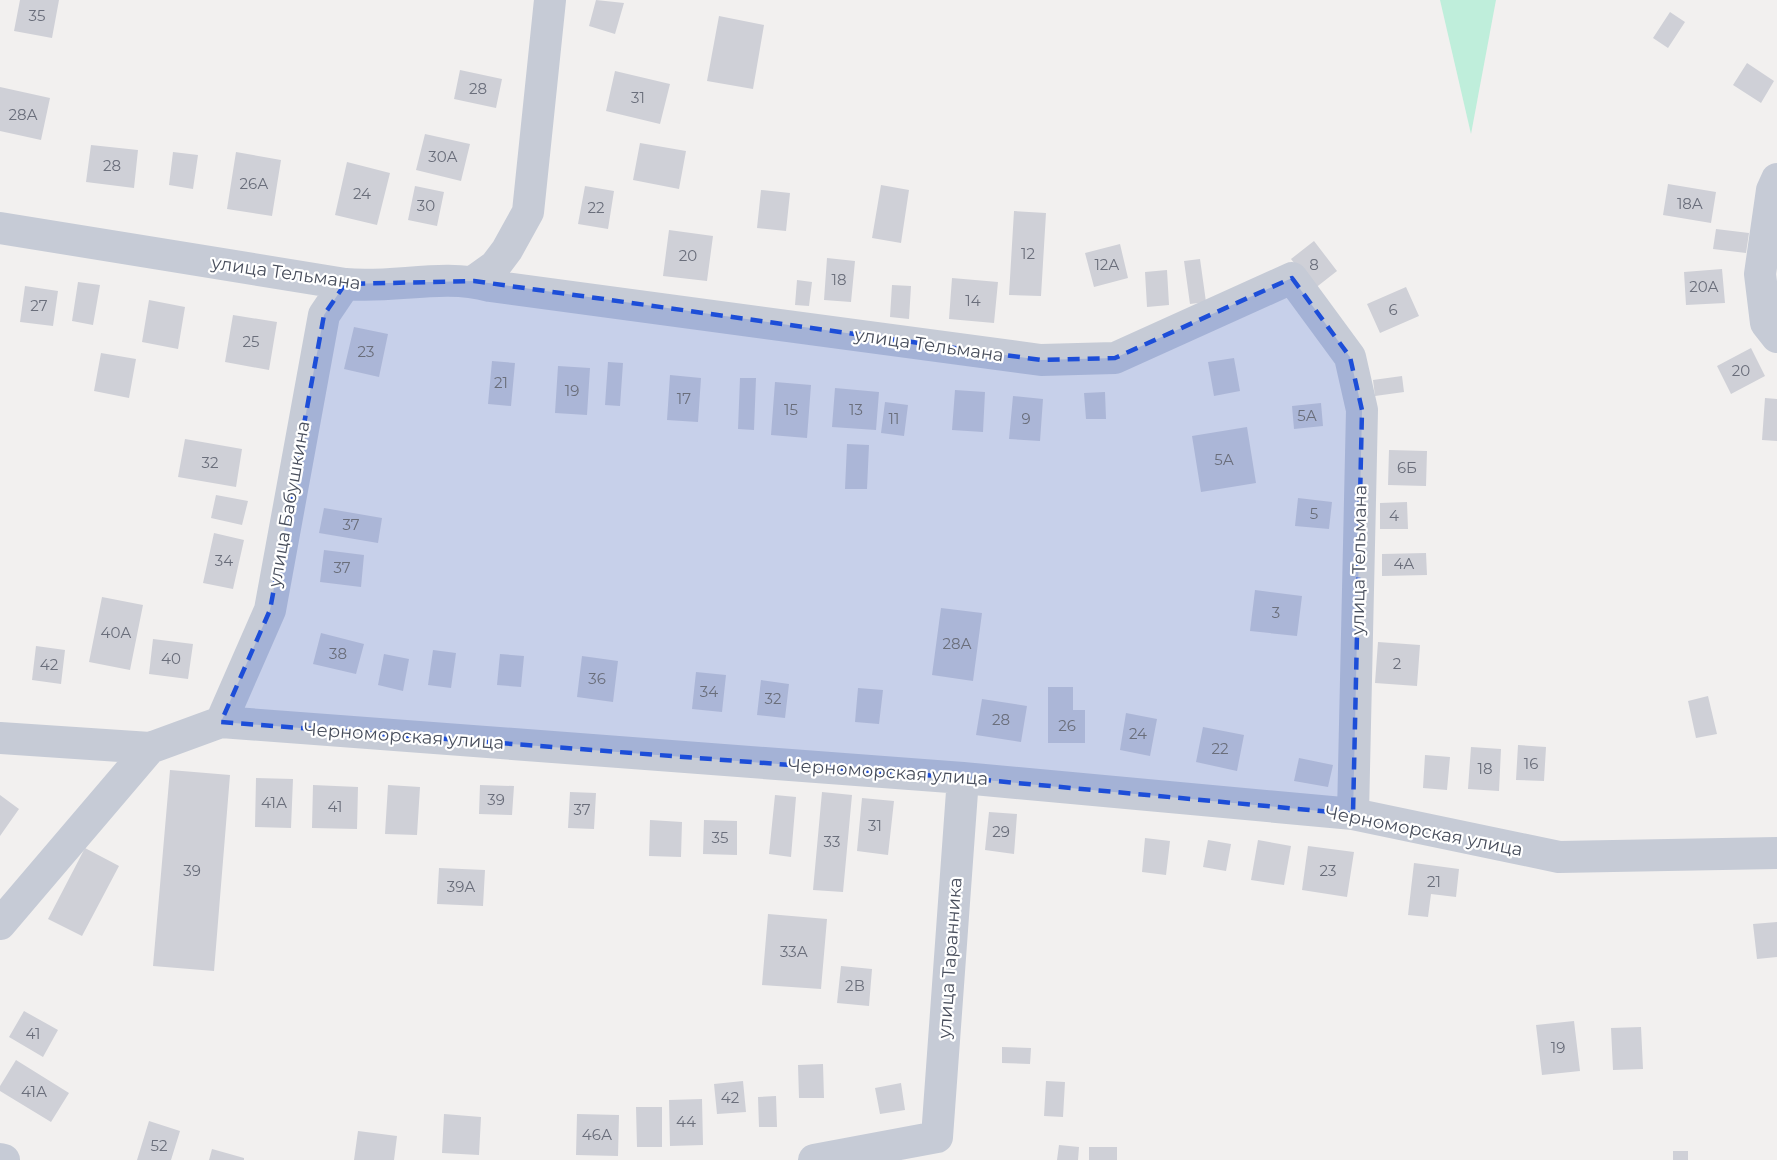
<svg xmlns="http://www.w3.org/2000/svg" width="1777" height="1160" viewBox="0 0 1777 1160" font-family="Montserrat,sans-serif">
<style>
.green{fill:#bfeedb}
.building{fill:#cfd0d7}
.lines{fill:none;stroke-linecap:round;stroke-linejoin:round}
.minor{stroke:#c6cbd6;stroke-width:32}
.marked{fill:#1d4ed8;fill-opacity:0.2;stroke:#1d4ed8;stroke-width:4.5;stroke-dasharray:12 8;stroke-linejoin:round}
.labels{text-anchor:middle;stroke-width:4.5;stroke-linejoin:round;paint-order:stroke}
.number-label{font-size:15px;fill:#6a6e7b}
.street-label{font-size:18px;fill:#484e5c;stroke:#fff}
</style>
<rect width="100%" height="100%" fill="#f2f0ef"/>
<path class="green" d="M 1440,0 L 1496,0 L 1471,134 Z"/>
<path class="building" d="M 20,0 L 59,0 L 52,38 L 14,31 Z
M 596,0 L 624,3 L 615,34 L 589,26 Z
M 1670,12 L 1685,22 L 1668,48 L 1653,38 Z
M 719,16 L 764,25 L 753,89 L 707,81 Z
M 1747,63 L 1774,81 L 1761,103 L 1733,85 Z
M 460,70 L 502,79 L 496,108 L 454,99 Z
M 615,71 L 670,84 L 660,124 L 606,111 Z
M 0,87 L 50,98 L 41,140 L 0,131 Z
M 425,134 L 470,144 L 461,181 L 416,170 Z
M 640,143 L 686,151 L 679,189 L 633,180 Z
M 91,145 L 138,150 L 134,188 L 86,182 Z
M 173,152 L 198,155 L 193,189 L 169,185 Z
M 236,152 L 281,160 L 272,216 L 227,209 Z
M 347,162 L 390,173 L 377,225 L 335,215 Z
M 1668,184 L 1716,192 L 1711,223 L 1663,215 Z
M 881,185 L 909,190 L 901,243 L 872,238 Z
M 415,186 L 444,192 L 437,226 L 408,220 Z
M 585,186 L 614,191 L 608,229 L 578,224 Z
M 761,190 L 790,193 L 786,231 L 757,228 Z
M 1014,211 L 1046,213 L 1041,296 L 1009,295 Z
M 1716,229 L 1749,233 L 1746,253 L 1713,249 Z
M 669,230 L 713,236 L 707,281 L 663,276 Z
M 1314,241 L 1337,271 L 1314,289 L 1291,259 Z
M 1120,244 L 1128,278 L 1094,287 L 1085,253 Z
M 827,258 L 855,261 L 851,302 L 824,300 Z
M 1200,259 L 1206,302 L 1190,304 L 1184,261 Z
M 1722,269 L 1725,303 L 1686,305 L 1684,272 Z
M 1167,270 L 1169,305 L 1147,307 L 1145,272 Z
M 952,278 L 998,282 L 994,323 L 949,319 Z
M 797,280 L 812,282 L 809,306 L 795,305 Z
M 78,282 L 100,285 L 93,325 L 72,321 Z
M 892,285 L 911,286 L 909,319 L 890,317 Z
M 25,286 L 58,291 L 53,326 L 20,322 Z
M 1406,287 L 1419,316 L 1380,333 L 1367,304 Z
M 149,300 L 185,307 L 178,349 L 142,342 Z
M 233,315 L 277,322 L 269,370 L 225,362 Z
M 354,327 L 388,334 L 379,377 L 344,369 Z
M 1751,348 L 1765,376 L 1731,394 L 1717,366 Z
M 101,353 L 136,359 L 129,398 L 94,391 Z
M 1234,358 L 1240,391 L 1214,396 L 1208,362 Z
M 492,361 L 515,363 L 511,406 L 488,404 Z
M 608,362 L 623,363 L 620,406 L 605,405 Z
M 558,366 L 590,368 L 587,415 L 555,413 Z
M 670,375 L 701,378 L 698,422 L 667,420 Z
M 1402,376 L 1404,392 L 1375,396 L 1373,380 Z
M 740,378 L 756,378 L 754,430 L 738,429 Z
M 775,382 L 811,385 L 807,438 L 771,435 Z
M 835,388 L 879,392 L 876,430 L 832,427 Z
M 955,390 L 985,392 L 983,432 L 952,430 Z
M 1105,392 L 1106,419 L 1086,419 L 1084,393 Z
M 1013,396 L 1043,399 L 1040,441 L 1009,439 Z
M 1765,398 L 1777,399 L 1777,441 L 1762,440 Z
M 885,402 L 908,405 L 904,436 L 881,433 Z
M 1321,403 L 1323,426 L 1294,429 L 1292,406 Z
M 1247,427 L 1256,483 L 1201,492 L 1192,436 Z
M 185,439 L 242,449 L 236,487 L 178,477 Z
M 847,444 L 869,445 L 867,489 L 845,489 Z
M 1389,450 L 1427,451 L 1426,486 L 1388,485 Z
M 216,495 L 248,501 L 242,525 L 211,518 Z
M 1298,498 L 1332,502 L 1329,529 L 1295,526 Z
M 1407,502 L 1408,529 L 1380,529 L 1380,503 Z
M 324,508 L 382,518 L 378,543 L 319,533 Z
M 214,533 L 244,540 L 233,589 L 203,583 Z
M 324,550 L 364,555 L 361,587 L 320,582 Z
M 1426,553 L 1427,575 L 1382,576 L 1382,554 Z
M 1255,590 L 1302,596 L 1297,636 L 1250,631 Z
M 102,597 L 143,605 L 130,670 L 89,662 Z
M 941,608 L 982,613 L 973,681 L 932,675 Z
M 321,633 L 364,644 L 356,674 L 313,664 Z
M 153,639 L 193,644 L 188,679 L 149,674 Z
M 1378,642 L 1420,645 L 1417,686 L 1375,683 Z
M 36,646 L 65,650 L 61,684 L 32,680 Z
M 433,650 L 456,653 L 451,688 L 428,685 Z
M 384,654 L 409,659 L 403,691 L 378,685 Z
M 500,654 L 524,656 L 521,687 L 497,685 Z
M 582,656 L 618,661 L 613,702 L 577,697 Z
M 696,672 L 726,675 L 722,712 L 692,709 Z
M 761,680 L 789,684 L 785,718 L 757,715 Z
M 1048,687 L 1073,687 L 1073,710 L 1085,710 L 1085,743 L 1048,743 Z
M 858,688 L 883,690 L 879,724 L 855,722 Z
M 1708,696 L 1717,734 L 1696,738 L 1688,701 Z
M 982,699 L 1027,706 L 1021,742 L 976,735 Z
M 1126,713 L 1157,719 L 1150,756 L 1120,750 Z
M 1203,727 L 1244,735 L 1237,771 L 1196,762 Z
M 1518,745 L 1546,747 L 1544,781 L 1516,780 Z
M 1471,747 L 1501,749 L 1499,791 L 1468,789 Z
M 1425,755 L 1450,757 L 1447,790 L 1423,788 Z
M 1299,758 L 1333,765 L 1328,787 L 1294,781 Z
M 170,770 L 230,775 L 214,971 L 153,966 Z
M 256,778 L 293,779 L 291,828 L 255,827 Z
M 313,785 L 358,787 L 357,829 L 312,828 Z
M 388,785 L 420,787 L 417,835 L 385,834 Z
M 480,785 L 514,786 L 512,815 L 479,814 Z
M 570,792 L 596,793 L 594,829 L 568,828 Z
M 822,792 L 852,795 L 843,892 L 813,890 Z
M 0,795 L 19,809 L 0,836 Z
M 775,795 L 796,797 L 791,857 L 769,854 Z
M 862,798 L 894,801 L 888,855 L 857,851 Z
M 989,812 L 1017,814 L 1014,854 L 985,850 Z
M 650,820 L 682,822 L 681,857 L 649,856 Z
M 704,820 L 737,821 L 737,855 L 703,854 Z
M 1145,838 L 1170,841 L 1166,875 L 1142,872 Z
M 1208,840 L 1231,844 L 1226,871 L 1203,867 Z
M 1258,840 L 1291,846 L 1284,885 L 1251,880 Z
M 1308,846 L 1354,852 L 1347,897 L 1302,890 Z
M 85,848 L 119,866 L 82,936 L 48,919 Z
M 1414,863 L 1459,869 L 1456,897 L 1431,894 L 1428,917 L 1408,915 Z
M 439,868 L 485,870 L 483,906 L 437,904 Z
M 768,914 L 827,919 L 821,989 L 762,985 Z
M 1777,922 L 1777,957 L 1757,959 L 1753,924 Z
M 841,966 L 872,969 L 869,1006 L 837,1003 Z
M 24,1011 L 58,1030 L 43,1057 L 9,1037 Z
M 1574,1021 L 1580,1071 L 1542,1075 L 1536,1025 Z
M 1641,1027 L 1643,1069 L 1613,1070 L 1611,1028 Z
M 1002,1047 L 1031,1048 L 1030,1064 L 1002,1063 Z
M 16,1060 L 69,1093 L 51,1122 L 0,1091 L 0,1086 Z
M 823,1064 L 824,1098 L 799,1098 L 798,1065 Z
M 743,1081 L 746,1112 L 717,1114 L 714,1084 Z
M 1046,1081 L 1065,1082 L 1063,1117 L 1044,1116 Z
M 901,1083 L 905,1110 L 880,1114 L 875,1088 Z
M 776,1096 L 777,1127 L 759,1127 L 758,1097 Z
M 702,1099 L 703,1145 L 670,1146 L 669,1100 Z
M 636,1107 L 662,1107 L 662,1147 L 637,1147 Z
M 444,1114 L 481,1117 L 479,1155 L 442,1153 Z
M 577,1114 L 619,1115 L 618,1156 L 576,1155 Z
M 149,1121 L 180,1131 L 171,1160 L 137,1160 Z
M 358,1131 L 397,1136 L 394,1160 L 354,1160 Z
M 1059,1145 L 1079,1147 L 1078,1160 L 1057,1160 Z
M 1089,1147 L 1117,1147 L 1117,1160 L 1089,1160 Z
M 212,1149 L 244,1158 L 244,1160 L 209,1160 Z
M 1673,1151 L 1688,1151 L 1688,1160 L 1673,1160 Z"/>
<g class="lines">
<path class="minor" d="M 1777,179 L 1772,190 L 1760,274 L 1766,323 L 1777,337
M 0,228 L 345,284 C 394,289 442,273 490,286 L 1041,360 L 1115,358 L 1292,278 L 1350,357 L 1362,410 L 1353,814
M 474,281 L 495,266 L 507,250 L 528,212 L 550,0
M 221,722 L 270,610 L 324,315 L 345,284
M 0,738 L 150,748 L 221,722 L 963,778 L 1353,814 L 1559,857 L 1777,853
M 0,924 L 150,748
M 0,1159 L 4,1160
M 814,1160 L 937,1137 L 963,778"/>
</g>
<path class="marked" d="M 1292,278 L 1350,357 L 1362,410 L 1353,814 L 963,778 L 221,722 L 270,610 L 324,315 L 345,284 L 474,281 L 1041,360 L 1115,358 Z"/>
<g class="labels">
<g class="number-label">
<text x="37" y="21">35</text>
<text x="478" y="94">28</text>
<text x="638" y="103">31</text>
<text x="23" y="120">28А</text>
<text x="443" y="162">30А</text>
<text x="112" y="171">28</text>
<text x="254" y="189">26А</text>
<text x="362" y="199">24</text>
<text x="1690" y="209">18А</text>
<text x="426" y="211">30</text>
<text x="596" y="213">22</text>
<text x="1028" y="259">12</text>
<text x="688" y="261">20</text>
<text x="1107" y="270">12А</text>
<text x="1314" y="270">8</text>
<text x="839" y="285">18</text>
<text x="1704" y="292">20А</text>
<text x="973" y="306">14</text>
<text x="39" y="311">27</text>
<text x="1393" y="315">6</text>
<text x="251" y="347">25</text>
<text x="366" y="357">23</text>
<text x="1741" y="376">20</text>
<text x="501" y="388">21</text>
<text x="572" y="396">19</text>
<text x="684" y="404">17</text>
<text x="791" y="415">15</text>
<text x="856" y="415">13</text>
<text x="1307" y="421">5А</text>
<text x="894" y="424">11</text>
<text x="1026" y="424">9</text>
<text x="1224" y="465">5А</text>
<text x="210" y="468">32</text>
<text x="1407" y="473">6Б</text>
<text x="1314" y="519">5</text>
<text x="1394" y="521">4</text>
<text x="351" y="530">37</text>
<text x="224" y="566">34</text>
<text x="1404" y="569">4А</text>
<text x="342" y="573">37</text>
<text x="1276" y="618">3</text>
<text x="116" y="638">40А</text>
<text x="957" y="649">28А</text>
<text x="338" y="659">38</text>
<text x="171" y="664">40</text>
<text x="1397" y="669">2</text>
<text x="49" y="670">42</text>
<text x="597" y="684">36</text>
<text x="709" y="697">34</text>
<text x="773" y="704">32</text>
<text x="1001" y="725">28</text>
<text x="1067" y="731">26</text>
<text x="1138" y="739">24</text>
<text x="1220" y="754">22</text>
<text x="1531" y="769">16</text>
<text x="1485" y="774">18</text>
<text x="496" y="805">39</text>
<text x="274" y="808">41А</text>
<text x="335" y="812">41</text>
<text x="582" y="815">37</text>
<text x="875" y="831">31</text>
<text x="1001" y="837">29</text>
<text x="720" y="843">35</text>
<text x="832" y="847">33</text>
<text x="192" y="876">39</text>
<text x="1328" y="876">23</text>
<text x="1434" y="887">21</text>
<text x="461" y="892">39А</text>
<text x="794" y="957">33А</text>
<text x="855" y="991">2В</text>
<text x="33" y="1039">41</text>
<text x="1558" y="1053">19</text>
<text x="34" y="1097">41А</text>
<text x="730" y="1103">42</text>
<text x="686" y="1127">44</text>
<text x="597" y="1140">46А</text>
<text x="159" y="1151">52</text>
</g>
<g class="street-label">
<text transform="translate(286 273) rotate(8)" y="6">улица Тельмана</text>
<text transform="translate(929 345) rotate(8)" y="6">улица Тельмана</text>
<text transform="translate(289 504) rotate(-80)" y="6">улица Бабушкина</text>
<text transform="translate(1359 560) rotate(-89)" y="6">улица Тельмана</text>
<text transform="translate(404 736) rotate(4)" y="6">Черноморская улица</text>
<text transform="translate(888 772) rotate(4)" y="6">Черноморская улица</text>
<text transform="translate(1424 831) rotate(11)" y="6">Черноморская улица</text>
<text transform="translate(950 958) rotate(-86)" y="6">улица Таранника</text>
</g>
</g>
</svg>
